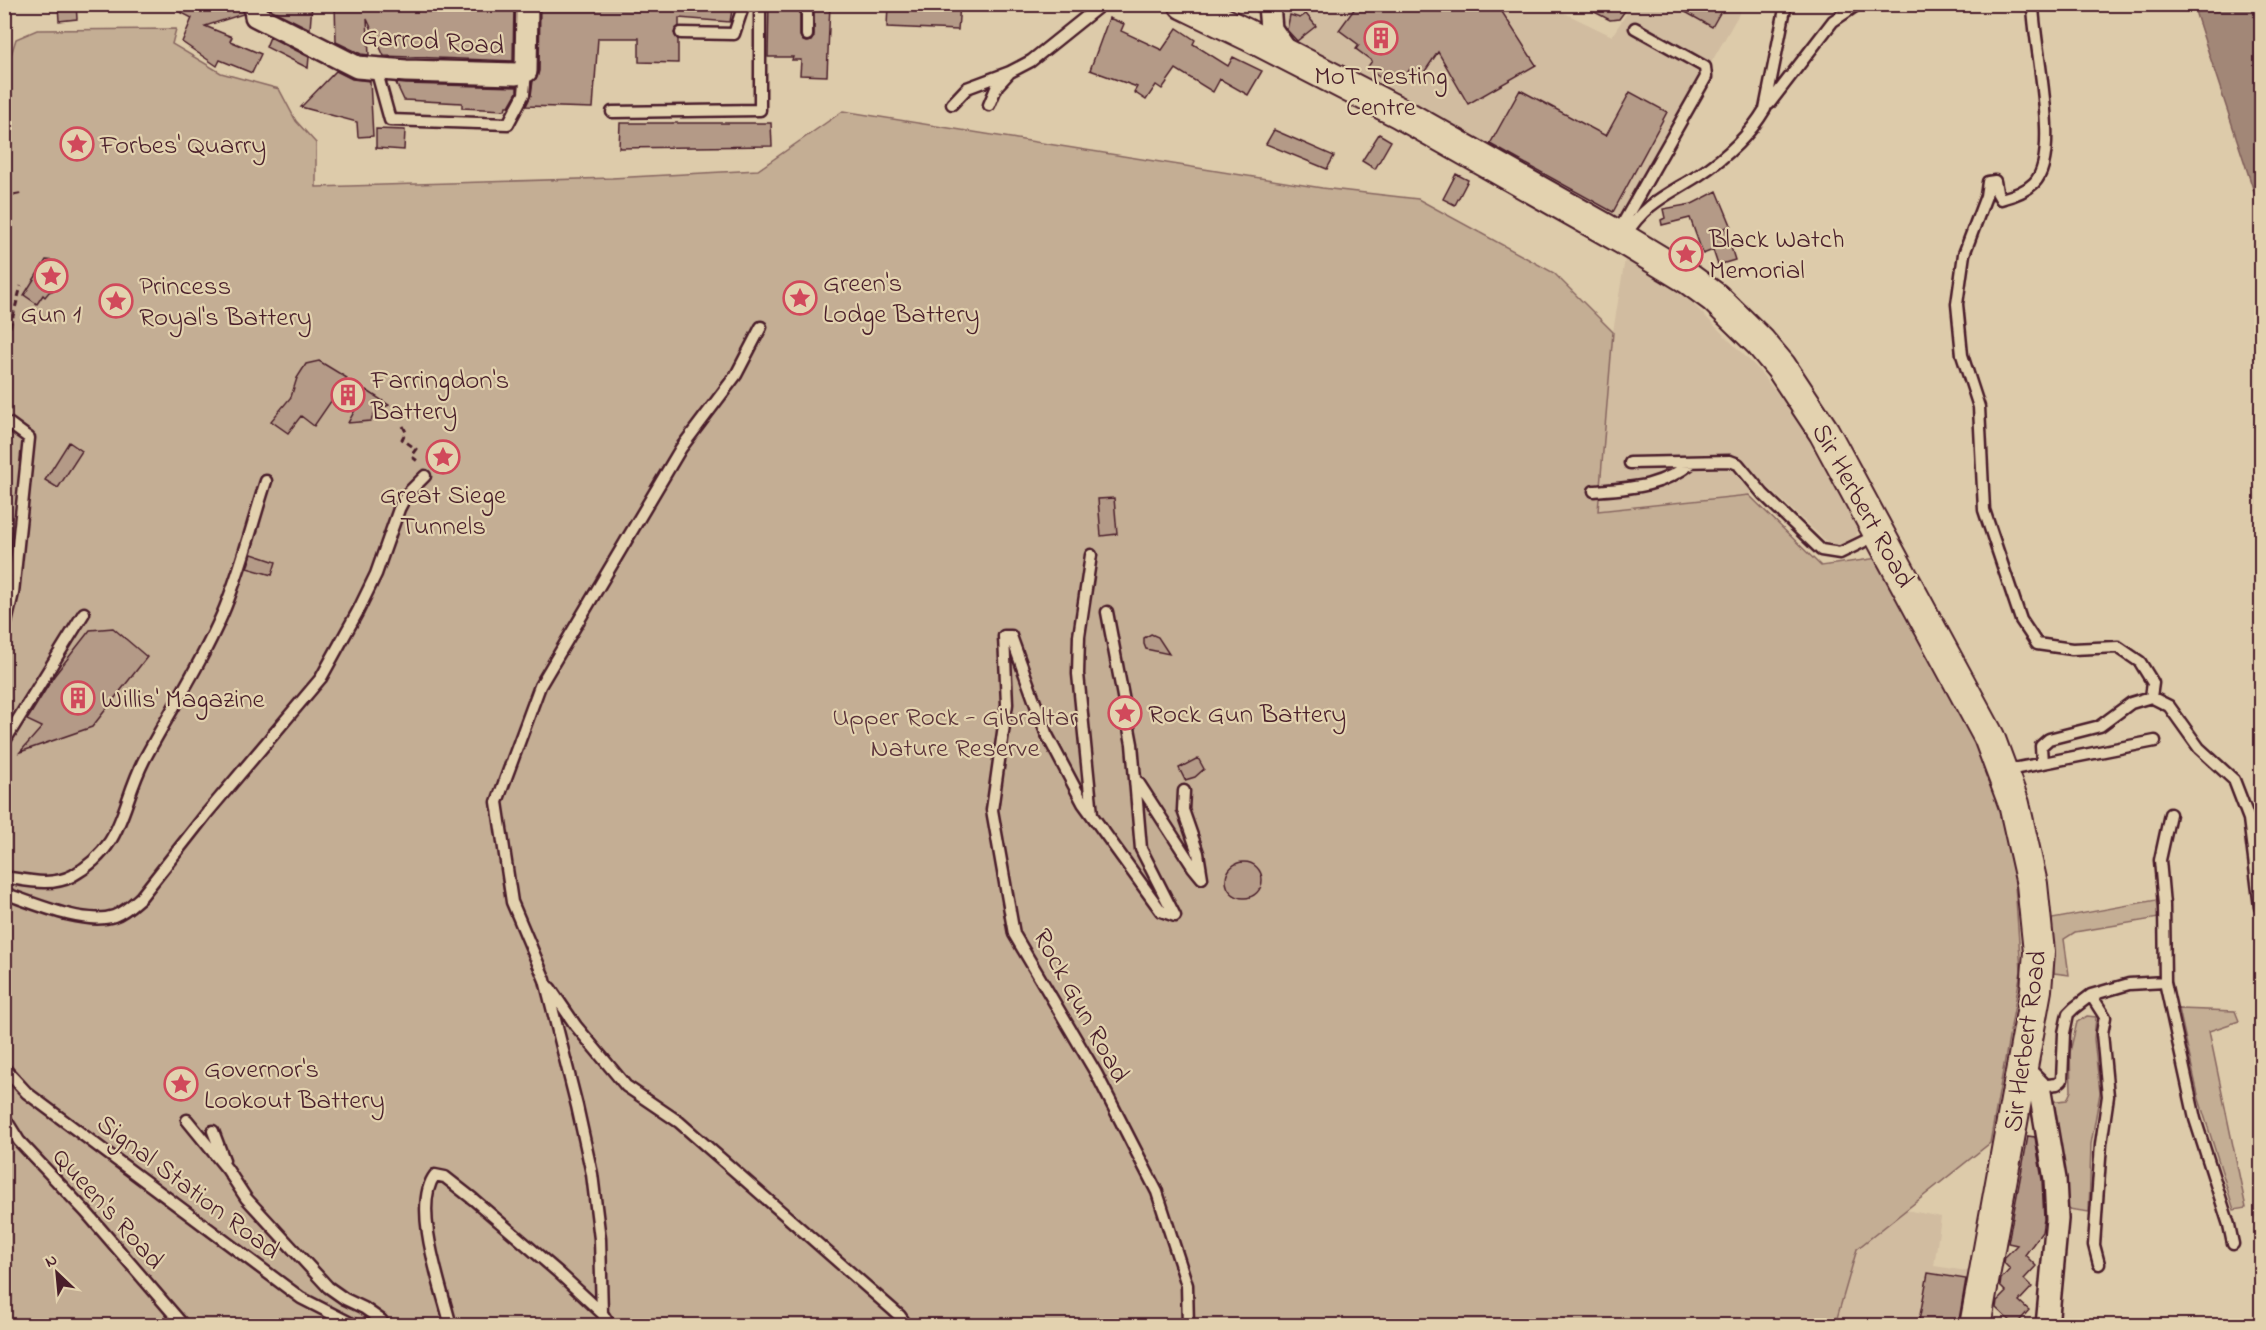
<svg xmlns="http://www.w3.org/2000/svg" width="2266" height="1330" viewBox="0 0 2266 1330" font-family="'Indie Flower',sans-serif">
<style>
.built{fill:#d1bca0}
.green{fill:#c4ae94;stroke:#876660;stroke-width:1.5}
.water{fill:#a28777;stroke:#7f5d59;stroke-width:1.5}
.building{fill:#b49a87;stroke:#4a1f2b;stroke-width:1.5}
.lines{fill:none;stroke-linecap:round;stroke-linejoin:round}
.service-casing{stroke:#4a1f2b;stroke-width:15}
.minor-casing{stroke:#4a1f2b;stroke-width:26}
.secondary-casing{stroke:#4a1f2b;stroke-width:34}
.path{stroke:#4a1f2b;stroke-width:3;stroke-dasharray:6 4.5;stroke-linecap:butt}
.service{stroke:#e3d2af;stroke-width:10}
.minor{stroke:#e3d2af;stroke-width:21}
.secondary{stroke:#e3d2af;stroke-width:30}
.labels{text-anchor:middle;stroke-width:4.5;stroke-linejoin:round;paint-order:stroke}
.street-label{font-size:27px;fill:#4a1f2b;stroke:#e3d2af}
.poi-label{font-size:27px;fill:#4a1f2b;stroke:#e3d2af;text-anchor:start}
.park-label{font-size:27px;fill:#5c343b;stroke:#e3d2af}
</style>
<rect width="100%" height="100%" fill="#ddcbaa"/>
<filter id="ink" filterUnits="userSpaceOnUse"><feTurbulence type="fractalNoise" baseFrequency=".0167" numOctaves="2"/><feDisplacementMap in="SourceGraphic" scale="12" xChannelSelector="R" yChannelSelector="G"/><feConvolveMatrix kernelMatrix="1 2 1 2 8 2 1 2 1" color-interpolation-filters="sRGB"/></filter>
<g filter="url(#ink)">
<path class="built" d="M 1280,4 L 1548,5 L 1612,36 L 1632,5 L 1744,5 L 1618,226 L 1286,43 L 1275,11 Z
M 1625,259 L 1678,289 L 1757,368 L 1822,450 L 1861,522 L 1856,536 L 1837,546 L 1827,542 L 1757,477 L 1749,495 L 1597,511 L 1613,332 Z
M 1906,1210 L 1941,1217 L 1934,1266 L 1981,1273 L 1971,1325 L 1835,1326 L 1857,1249 Z"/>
<path class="green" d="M 176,29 L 172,44 L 221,73 L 279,89 L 296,121 L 316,143 L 316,187 L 612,178 L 758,170 L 843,111 L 1322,188 L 1418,199 L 1554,273 L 1613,332 L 1598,511 L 1749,495 L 1821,566 L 1878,558 L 1983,756 L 2013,856 L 2021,971 L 1990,1143 L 1857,1249 L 1835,1325 L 5,1325 L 4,91 L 7,84 L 4,77 L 16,39 L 37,30 Z
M 2156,900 L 2159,918 L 2075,932 L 2064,939 L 2069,975 L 2054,973 L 2052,919 Z
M 2179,1009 L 2235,1011 L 2239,1021 L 2209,1031 L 2246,1208 L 2234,1210 L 2199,1099 Z
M 2087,1016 L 2096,1017 L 2094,1039 L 2100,1093 L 2091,1144 L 2089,1212 L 2062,1208 L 2048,1102 L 2067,1100 L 2071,1091 L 2070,1052 L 2077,1022 Z"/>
<path class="water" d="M 2193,5 L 2261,5 L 2261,213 Z"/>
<path class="building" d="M 58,4 L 76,4 L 77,19 L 59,21 Z
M 165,4 L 242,4 L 243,14 L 205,26 L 232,37 L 230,41 L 261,54 L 252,73 L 220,60 L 217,66 L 182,42 L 192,18 Z
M 267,4 L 312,4 L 310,29 L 270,9 Z
M 335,4 L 514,4 L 513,61 L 384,56 L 367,19 L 369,55 L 361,54 L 336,42 Z
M 540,4 L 733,4 L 730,22 L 679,18 L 679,26 L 674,33 L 678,40 L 678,63 L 639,62 L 639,38 L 598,38 L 593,108 L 526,106 L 531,95 L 533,81 L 537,78 L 539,71 Z
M 769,4 L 800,4 L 800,36 L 803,41 L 806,42 L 811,41 L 814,36 L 814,4 L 830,4 L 827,76 L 800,75 L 801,60 L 792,60 L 793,57 L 768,57 Z
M 888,4 L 960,4 L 958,30 L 887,27 Z
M 1358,4 L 1497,4 L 1536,65 L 1468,104 L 1438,52 L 1421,77 L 1410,69 L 1402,81 L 1388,71 L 1382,79 L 1367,68 L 1372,61 L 1356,49 L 1359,45 L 1339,30 Z
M 1579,4 L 1630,4 L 1619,19 L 1610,20 Z
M 1671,4 L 1725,4 L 1712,27 Z
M 1306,14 L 1316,26 L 1297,41 L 1287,30 L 1290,15 L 1300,18 Z
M 1109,18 L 1124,24 L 1121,31 L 1162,50 L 1177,28 L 1195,40 L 1193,44 L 1228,66 L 1233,57 L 1262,71 L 1248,95 L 1220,79 L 1213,92 L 1176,69 L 1162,89 L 1156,85 L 1146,100 L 1134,92 L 1137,87 L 1090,70 Z
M 270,37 L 309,57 L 308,68 L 266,47 Z
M 336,71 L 352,79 L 370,81 L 373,136 L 358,137 L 357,122 L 301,107 Z
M 396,83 L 406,84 L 517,87 L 517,92 L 509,106 L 506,106 L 505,110 L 462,108 L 462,103 L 404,100 Z
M 1520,90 L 1606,136 L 1630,92 L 1667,112 L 1613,212 L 1490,144 Z
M 620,123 L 771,123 L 772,146 L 619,148 Z
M 376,129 L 405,130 L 404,150 L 376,148 Z
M 1274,130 L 1334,156 L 1327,169 L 1266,144 Z
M 1379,134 L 1391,141 L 1375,169 L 1362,161 Z
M 1456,174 L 1468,180 L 1455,205 L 1443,199 Z
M 1717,191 L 1731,225 L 1725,228 L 1735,260 L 1718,265 L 1713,250 L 1703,254 L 1690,218 L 1662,225 L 1661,220 L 1665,218 L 1663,209 L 1692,204 Z
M 46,260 L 56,261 L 61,264 L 65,270 L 65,280 L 59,288 L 49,292 L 45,297 L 43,295 L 37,304 L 24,295 Z
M 319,361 L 347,378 L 314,426 L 301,416 L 288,433 L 271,421 L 291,397 L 297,378 L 306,364 Z
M 366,390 L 389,405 L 375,411 L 371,421 L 348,423 Z
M 69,442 L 82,451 L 58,488 L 45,480 Z
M 1114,498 L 1117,534 L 1101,536 L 1098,499 Z
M 252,554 L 276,562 L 272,575 L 247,568 Z
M 113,628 L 147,657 L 92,727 L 20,752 L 42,727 L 27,720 L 54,676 L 90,630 Z
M 1151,634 L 1158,637 L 1169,654 L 1146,649 L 1144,644 L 1144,638 Z
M 1198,758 L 1204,769 L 1195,777 L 1185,780 L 1179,768 Z
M1226 880a18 18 0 1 1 36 0a18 18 0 1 1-36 0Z
M 2028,1136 L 2035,1137 L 2042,1180 L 2044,1219 L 2042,1232 L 2025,1255 L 2036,1266 L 2024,1279 L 2032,1287 L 2019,1301 L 2029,1310 L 2015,1326 L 1996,1308 L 1997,1301 L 2006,1292 L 2000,1286 L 2001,1279 L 2010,1269 L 2004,1263 L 2005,1257 L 2017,1245 L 2008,1243 Z
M 1928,1273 L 1966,1279 L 1958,1326 L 1918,1326 Z"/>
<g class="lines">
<g class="service-casing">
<path id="service" d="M 2033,4 C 2033,44 2062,155 2034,183 C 2025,192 2013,196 2001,199 L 1997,192 L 1995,181 L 1988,182 L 1986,196 L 1964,254 L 1957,304 L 1962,355 L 1979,407 L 1984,510 L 2021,620 L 2037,644 L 2072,649 L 2118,647 L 2140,662 L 2153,683 L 2151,697
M 681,33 L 734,34 L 744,4
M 807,35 L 807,4
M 376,69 L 390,120 L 508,124 L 524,94 L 526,71
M 952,104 L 967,88 L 1010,72
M 1769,104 L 1833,21 L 1858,4
M 989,105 L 997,86 L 1010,72 L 1031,61 L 1102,4
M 612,112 L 760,110 L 760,4
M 1618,232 L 1706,77 L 1705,67 L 1635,28
M 1624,237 C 1646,202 1666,196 1699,175 C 1725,158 1749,136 1765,109 L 1786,4
M 1630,463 L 1730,461 L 1738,464 L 1763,494 L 1821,550 L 1840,553 L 1877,535
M 1594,491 C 1634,488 1661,487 1693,462
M 1091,555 L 1079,636 L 1078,674 L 1092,814
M 1107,612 L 1132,744 L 1141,849 L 1175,916 L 1161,911 L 1083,803 L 1046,733 L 1011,636 L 1004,636 L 1007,704 L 992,810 L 1014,934 L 1096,1073 L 1157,1192 L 1187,1285 L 1188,1326
M 4,631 L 13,593 L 29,438 L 10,424
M 4,742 L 84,613
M 2042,763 L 2041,746 L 2049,739 L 2100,726 L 2131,703 L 2151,697 L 2169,706 L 2199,748 L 2234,780 L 2249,819 L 2260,907
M 2003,771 L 2155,741
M 1138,782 L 1193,867 L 1202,878 L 1198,853 L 1183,810 L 1184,791
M 2170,814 L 2160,860 L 2164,905 L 2165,982 L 2195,1119 L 2229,1225 L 2233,1244
M 4,877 C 26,880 51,887 72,876 C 125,846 120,807 144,760 C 170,711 200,666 222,615 C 240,574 252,524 266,481
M 4,893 C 33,903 85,926 114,916 C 125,912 133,904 141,897 L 207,813 L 321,678 L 358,611 L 376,574 L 399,509 L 407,494 L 425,476
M 550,988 L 576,1026 L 626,1086 L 679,1122 L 900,1316 L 907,1326
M 2091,995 L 2105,1017 L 2102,1033 L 2108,1096 L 2101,1144 L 2094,1245 L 2099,1264
M 4,1068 L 27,1093 L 301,1298 L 356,1326
M 2039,1086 L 2057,1084 L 2062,1080 L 2064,1033 L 2068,1014 L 2074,1008 L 2091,995 L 2129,984 L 2165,982
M 4,1117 L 19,1141 L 86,1212 L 184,1326
M 187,1120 L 227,1169 L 246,1198 L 328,1287 L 345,1299 L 364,1308 L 381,1320 L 385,1326
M 213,1131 L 224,1160
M 602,1313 L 600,1239 L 592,1174 L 577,1106 L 545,980 L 512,902 L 497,802 L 540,686 L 681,448 L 736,375 L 761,327
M 451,1326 C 442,1289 411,1206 435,1175 L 445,1177 L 473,1199 L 558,1272 L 602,1313 L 610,1326"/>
</g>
<g class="minor-casing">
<path id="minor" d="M 254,4 L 256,16 L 357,67 L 406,71 L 516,74 L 526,71 L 527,4
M 1269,5 L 1271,29 L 1289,55
M 2023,1073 L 2028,1075 L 2039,1086 L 2055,1179 L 2057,1219 L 2047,1326"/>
</g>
<g class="secondary-casing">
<path id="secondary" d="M 1184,4 L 1248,35 L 1400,113 L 1623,239 L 1689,279 L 1715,298 L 1760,342 L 1781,367 L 1824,432 L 1989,737 L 2014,804 L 2032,884 L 2039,952 L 2036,990 L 1975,1326"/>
</g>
<path class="path" d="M 4,197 L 23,193
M 9,411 L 8,335 L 21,286
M 403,426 L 406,432 L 402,439 L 416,449 L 411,456 L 420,463
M 4,454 L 8,438"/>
<use href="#service" class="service"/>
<use href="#minor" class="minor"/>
<use href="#secondary" class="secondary"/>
</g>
</g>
<defs>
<g id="building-ring" transform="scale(1.725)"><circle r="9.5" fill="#e3d2af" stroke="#d1495b" stroke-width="1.5"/><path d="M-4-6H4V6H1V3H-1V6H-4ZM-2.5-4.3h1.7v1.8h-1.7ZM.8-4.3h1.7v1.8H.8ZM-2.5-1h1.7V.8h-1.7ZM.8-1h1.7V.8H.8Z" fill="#d1495b"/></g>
<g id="sight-ring" transform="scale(1.725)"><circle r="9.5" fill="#e3d2af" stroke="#d1495b" stroke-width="1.5"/><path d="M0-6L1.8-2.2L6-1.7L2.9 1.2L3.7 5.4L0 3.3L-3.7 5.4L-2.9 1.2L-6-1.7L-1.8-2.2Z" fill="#d1495b"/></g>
</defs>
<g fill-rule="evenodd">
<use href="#building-ring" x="1381" y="38"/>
<use href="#sight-ring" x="77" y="144"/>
<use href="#sight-ring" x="1686" y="254"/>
<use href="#sight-ring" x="51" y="276"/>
<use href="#sight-ring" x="800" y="298"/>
<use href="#sight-ring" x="116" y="301"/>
<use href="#building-ring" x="348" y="395"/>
<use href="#sight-ring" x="443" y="457"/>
<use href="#building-ring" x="78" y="698"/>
<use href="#sight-ring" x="1125" y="713"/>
<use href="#sight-ring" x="181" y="1084"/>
</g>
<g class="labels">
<g class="street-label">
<text transform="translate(433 40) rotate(4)" y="9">Garrod Road</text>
<text transform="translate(1864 505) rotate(61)" y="9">Sir Herbert Road</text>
<text transform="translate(1082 1005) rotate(61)" y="9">Rock Gun Road</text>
<text transform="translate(2024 1041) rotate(-82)" y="9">Sir Herbert Road</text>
<text transform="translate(189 1186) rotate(37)" y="9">Signal Station Road</text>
<text transform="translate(109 1208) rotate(48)" y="9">Queen's Road</text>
</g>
<g class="poi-label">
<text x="1381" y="84" text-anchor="middle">MoT Testing<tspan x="1381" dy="31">Centre</tspan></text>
<text x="100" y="153">Forbes' Quarry</text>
<text x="1709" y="247">Black Watch<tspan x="1709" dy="31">Memorial</tspan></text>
<text x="823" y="291">Green's<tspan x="823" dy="31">Lodge Battery</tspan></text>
<text x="139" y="294">Princess<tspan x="139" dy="31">Royal's Battery</tspan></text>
<text x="51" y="322" text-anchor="middle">Gun 1</text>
<text x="371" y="388">Farringdon's<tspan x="371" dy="31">Battery</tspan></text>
<text x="443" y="503" text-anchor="middle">Great Siege<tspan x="443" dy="31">Tunnels</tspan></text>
<text x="101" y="707">Willis' Magazine</text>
<text x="1148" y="722">Rock Gun Battery</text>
<text x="204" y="1077">Governor's<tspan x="204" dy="31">Lookout Battery</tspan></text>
</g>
<g class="park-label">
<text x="955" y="725">Upper Rock - Gibraltar<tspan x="955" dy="31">Nature Reserve</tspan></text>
</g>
</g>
<rect width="2266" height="1330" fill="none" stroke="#e3d2af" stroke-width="24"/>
<rect x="12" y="12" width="2242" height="1306" fill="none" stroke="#4a1f2b" stroke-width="2" filter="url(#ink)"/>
<g transform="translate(57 1273) rotate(334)" stroke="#e3d2af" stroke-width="4.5" paint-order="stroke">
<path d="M0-4.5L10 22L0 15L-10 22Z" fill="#4a1f2b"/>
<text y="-9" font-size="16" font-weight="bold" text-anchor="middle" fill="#4a1f2b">N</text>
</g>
</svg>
